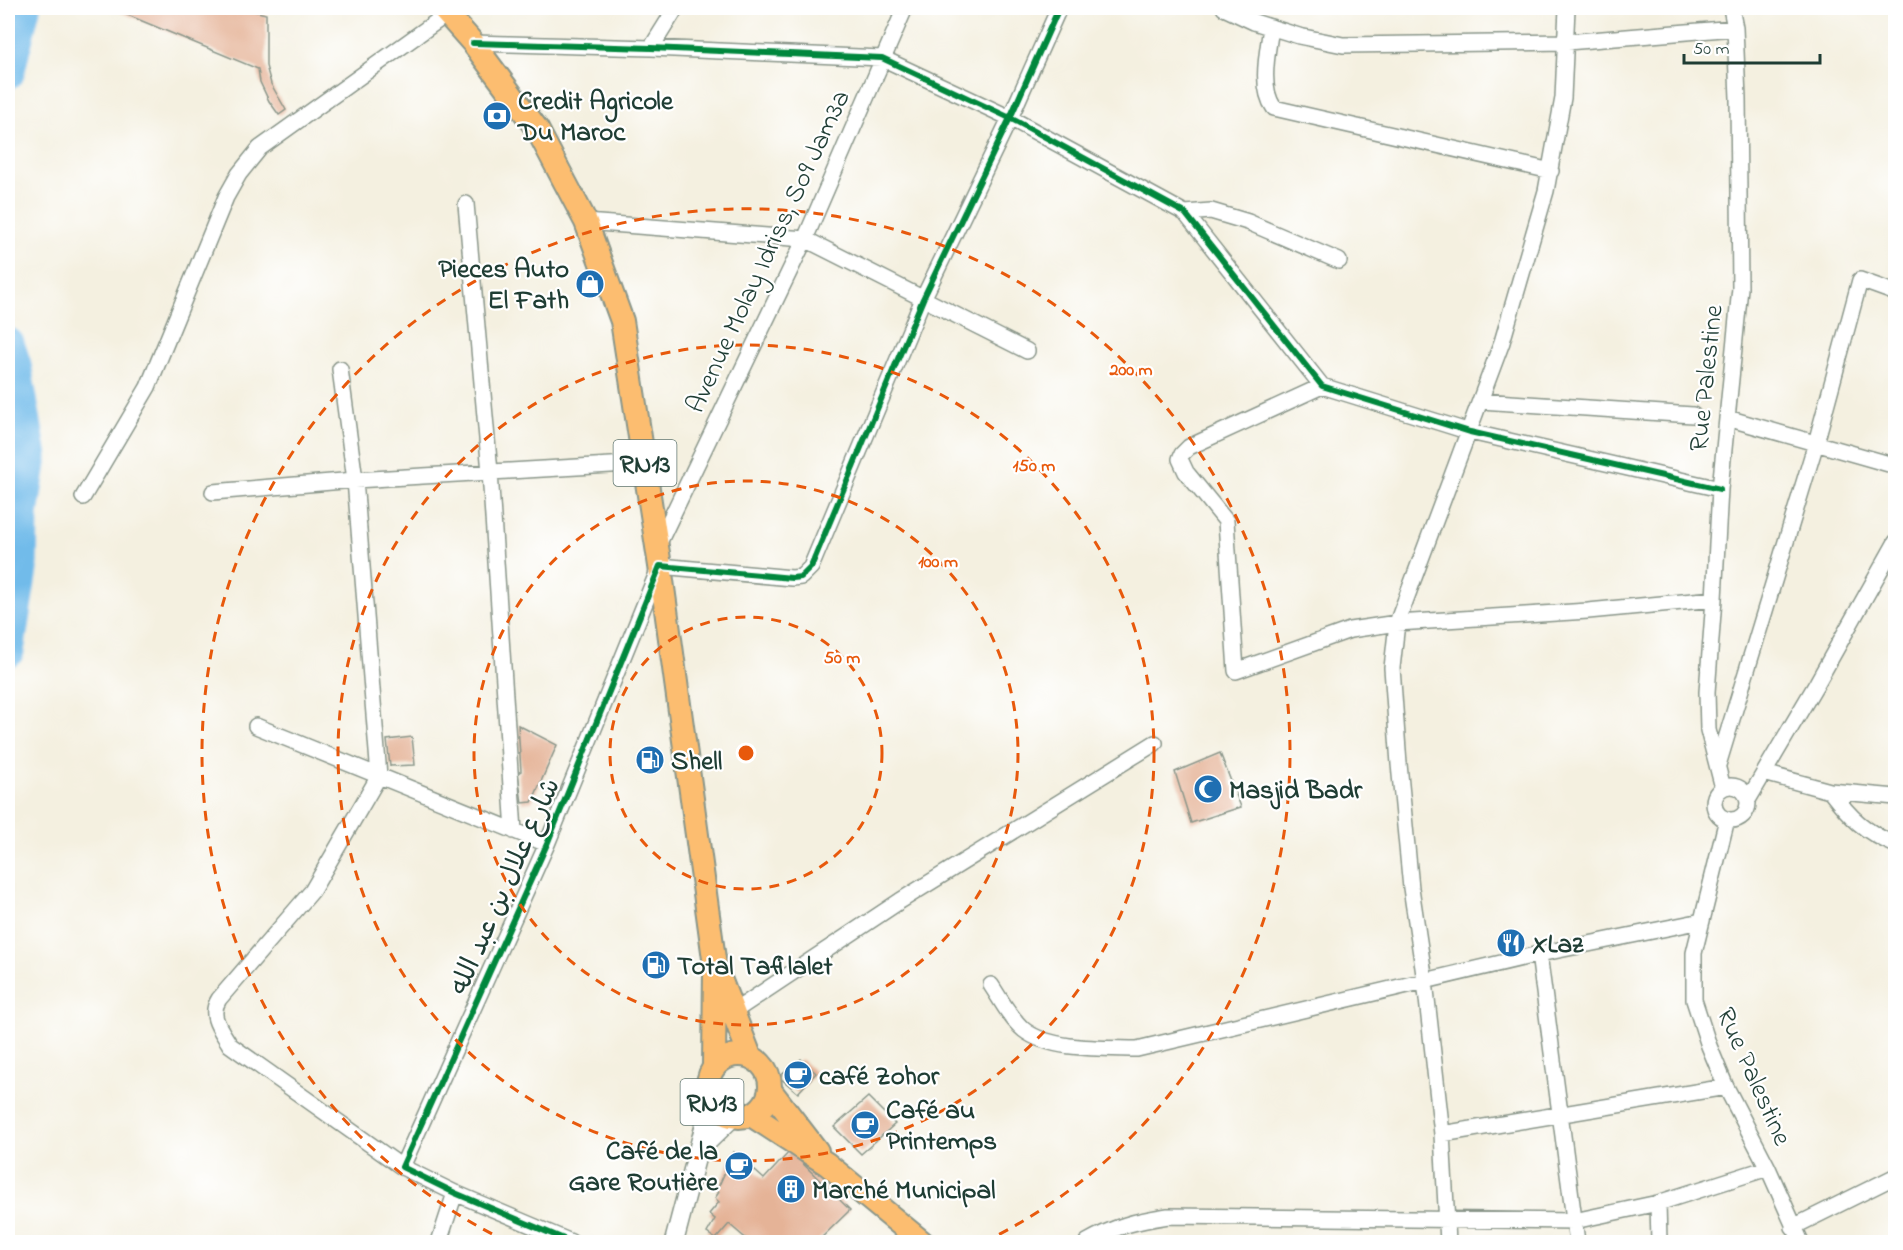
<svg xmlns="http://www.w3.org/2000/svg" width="1903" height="1250" viewBox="0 0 1903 1250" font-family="'Indie Flower','Playpen Sans Arabic',sans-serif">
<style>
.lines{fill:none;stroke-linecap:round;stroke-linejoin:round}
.river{stroke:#71bbea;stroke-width:33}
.building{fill:#e5b397}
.minor-casing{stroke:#8a968a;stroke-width:18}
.tertiary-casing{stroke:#8a968a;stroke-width:21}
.primary-casing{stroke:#8a968a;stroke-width:26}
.minor{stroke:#fff;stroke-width:15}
.tertiary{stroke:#fff;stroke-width:18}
.primary{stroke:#fcbd6f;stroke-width:22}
.cycleway-casing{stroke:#fff;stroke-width:10}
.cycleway{stroke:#00873e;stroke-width:6}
.ring{fill:none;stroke:#e8590c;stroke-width:3;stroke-dasharray:10 8}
.labels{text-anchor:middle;stroke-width:4.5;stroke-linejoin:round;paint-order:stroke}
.shield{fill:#fff;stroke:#627771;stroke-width:1.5}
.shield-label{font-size:26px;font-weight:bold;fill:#1f3d34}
.poi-label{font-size:27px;font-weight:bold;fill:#1f3d34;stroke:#fff;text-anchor:start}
.street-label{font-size:27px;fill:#1f3d34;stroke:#fff}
.centre{fill:#e8590c;stroke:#fff;stroke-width:3}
.ring-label{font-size:18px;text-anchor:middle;font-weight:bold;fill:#e8590c;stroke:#fff;stroke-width:4.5;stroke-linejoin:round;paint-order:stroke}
</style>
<rect width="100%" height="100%" fill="#fff"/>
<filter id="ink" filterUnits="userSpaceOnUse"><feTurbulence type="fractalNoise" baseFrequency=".0167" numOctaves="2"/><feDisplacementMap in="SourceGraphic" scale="12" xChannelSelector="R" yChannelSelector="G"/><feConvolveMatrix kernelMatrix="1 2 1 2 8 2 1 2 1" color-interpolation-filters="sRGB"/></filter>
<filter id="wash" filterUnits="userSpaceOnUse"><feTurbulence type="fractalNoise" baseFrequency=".008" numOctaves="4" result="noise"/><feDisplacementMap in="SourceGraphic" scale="24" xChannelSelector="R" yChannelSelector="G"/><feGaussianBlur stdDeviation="1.35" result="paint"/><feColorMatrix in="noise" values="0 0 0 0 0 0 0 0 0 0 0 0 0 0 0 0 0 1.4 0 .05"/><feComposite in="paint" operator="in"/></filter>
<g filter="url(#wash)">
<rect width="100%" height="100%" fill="#f4f0e0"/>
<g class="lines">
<path class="river" d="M 8,73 L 24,8
M 8,344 L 15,365 L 31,457 L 22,514 L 21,569 L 8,651"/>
</g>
<g id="blocks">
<path class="building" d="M 119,8 L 241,8 L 266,14 L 266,66 L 271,84 L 286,110 L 279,115 L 269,101 L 260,82 L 258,69 L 118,11 Z
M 518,725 L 557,745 L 532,802 L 522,803 L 518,773 L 521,771 Z
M 412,737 L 415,765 L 390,766 L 387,740 Z
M 1220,753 L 1241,807 L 1191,823 L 1175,772 Z
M 801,1059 L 816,1073 L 798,1093 L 779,1077 Z
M 868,1097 L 895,1124 L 861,1154 L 834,1127 Z
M 790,1151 L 850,1210 L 817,1242 L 750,1242 L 729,1224 L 716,1239 L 707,1233 L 715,1219 L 709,1214 L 719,1202 L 715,1198 L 719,1192 L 717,1190 L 734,1152 L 764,1179 Z"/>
</g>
</g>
<g filter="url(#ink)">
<use href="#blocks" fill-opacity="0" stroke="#8a968a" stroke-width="1.5"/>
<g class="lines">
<g class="minor-casing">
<path id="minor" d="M 1224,8 L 1254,22 L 1299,36 L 1343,45 L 1567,42 L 1735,28
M 1271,27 C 1268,51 1259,87 1274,108 L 1551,171
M 473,43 L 651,48 L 882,58 L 1010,118 L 1185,213 L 1322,386 L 1470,432 L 1720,489
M 651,48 L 676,8
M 466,204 L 490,472 L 514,831
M 1185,213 L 1211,211 L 1248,222 L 1339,261
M 586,222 L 805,239 L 1027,351
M 1322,386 L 1189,447 L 1182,454 L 1180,459 L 1186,472 L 1226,521 L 1236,671 L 1350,630 L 1397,623 L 1588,611 L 1714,599
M 1481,401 L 1693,415
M 1727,418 L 1896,466
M 213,492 L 355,480 L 340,369
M 83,497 L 148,387 L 226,197 L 239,174 L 260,148 L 447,14
M 657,547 L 805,239 L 905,8
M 256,726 L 547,844
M 1718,765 L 1816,443 L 1860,280 L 1896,293
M 1764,773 L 1830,791 L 1896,797
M1714 803a17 17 0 1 1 34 0a17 17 0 1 1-34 0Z
M 1723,788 L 1708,730 L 1707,692 L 1714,599 L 1720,489 L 1740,288 L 1738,98 L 1735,28 L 1731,8
M 1830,791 C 1850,817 1864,832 1896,845
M 1748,800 L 1817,683 L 1896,542
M 1727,819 L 1694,953 L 1694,1000 L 1709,1046 L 1726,1087 L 1768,1168 L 1801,1242
M 1539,954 L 1577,1242
M 991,985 C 1001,1000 1010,1018 1024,1030 C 1051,1051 1104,1048 1137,1049 L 1539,954 L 1702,921
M 733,1012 L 900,901 L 1155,743
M 1442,1134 L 1726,1087
M 402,1167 L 230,1045 C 221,1030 208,1016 219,999 L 312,891 L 379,776 L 355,480 L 645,463
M 1658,1203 L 1659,1242
M 1793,1227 L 1896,1176
M 439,1242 L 455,1193
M 571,1242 L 455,1193 L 402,1167 L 547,844 L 660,566 L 792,578 L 801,577 L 811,567 L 923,299 L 1010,118 L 1059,8
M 1087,1242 C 1115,1226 1136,1221 1168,1216 L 1574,1221 L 1658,1203 L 1768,1168
M 1448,1242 L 1442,1134 L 1425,981 L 1411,888 L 1399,764 L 1392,668 L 1397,623 L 1502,342 L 1546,191 L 1563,98 L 1567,8"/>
</g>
<g class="tertiary-casing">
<path id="tertiary" d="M 698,1151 L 733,1117
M 674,1242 L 711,1101"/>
</g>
<g class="primary-casing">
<path id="primary" d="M 442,8 L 473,43 L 537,129 L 586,222 L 622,321 L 660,566 L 715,966 L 714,1066
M 719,976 L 750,1056
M708 1086a31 31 0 1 1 62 0a31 31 0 1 1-62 0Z
M 770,1090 L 817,1151
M 751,1115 L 827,1164 L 922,1242"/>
</g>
<use href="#minor" class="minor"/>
<use href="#tertiary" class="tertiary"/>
<use href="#primary" class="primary"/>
<g class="cycleway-casing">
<path id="cycleway" d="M 473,43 L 651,48 L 882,58 L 1010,118 L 1185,213 L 1322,386 L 1470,432 L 1720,489
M 571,1242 L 455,1193 L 402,1167 L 547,844 L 660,566 L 792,578 L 801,577 L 811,567 L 923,299 L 1010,118 L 1059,8"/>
</g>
<use href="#cycleway" class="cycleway"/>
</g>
</g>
<g class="ring">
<circle cx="746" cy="753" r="136"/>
<circle cx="746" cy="753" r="272"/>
<circle cx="746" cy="753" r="408"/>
<path d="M508 1242A544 544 0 1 1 984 1242"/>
</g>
<defs>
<g id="bank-disc" transform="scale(1.5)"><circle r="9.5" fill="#1f6fb2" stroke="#fff"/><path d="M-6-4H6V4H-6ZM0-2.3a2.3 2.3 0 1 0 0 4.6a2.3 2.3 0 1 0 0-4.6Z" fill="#fff"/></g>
<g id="shop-disc" transform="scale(1.5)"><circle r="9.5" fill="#1f6fb2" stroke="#fff"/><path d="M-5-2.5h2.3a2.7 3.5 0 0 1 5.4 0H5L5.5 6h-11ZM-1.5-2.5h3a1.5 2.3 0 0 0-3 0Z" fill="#fff"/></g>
<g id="fuel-disc" transform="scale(1.5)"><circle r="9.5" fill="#1f6fb2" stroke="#fff"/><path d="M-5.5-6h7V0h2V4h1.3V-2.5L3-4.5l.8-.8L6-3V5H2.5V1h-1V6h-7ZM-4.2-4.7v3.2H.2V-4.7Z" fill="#fff"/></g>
<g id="mosque-disc" transform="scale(1.5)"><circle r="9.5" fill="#1f6fb2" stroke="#fff"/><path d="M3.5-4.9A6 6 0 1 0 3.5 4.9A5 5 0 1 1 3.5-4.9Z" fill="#fff"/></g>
<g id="restaurant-disc" transform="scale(1.5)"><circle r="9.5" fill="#1f6fb2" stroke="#fff"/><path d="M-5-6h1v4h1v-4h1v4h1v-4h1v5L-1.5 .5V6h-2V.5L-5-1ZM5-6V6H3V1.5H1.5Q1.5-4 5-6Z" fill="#fff"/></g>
<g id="cafe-disc" transform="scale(1.5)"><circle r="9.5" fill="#1f6fb2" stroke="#fff"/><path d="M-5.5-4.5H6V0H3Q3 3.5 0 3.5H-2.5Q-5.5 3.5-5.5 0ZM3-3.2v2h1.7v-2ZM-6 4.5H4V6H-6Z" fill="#fff"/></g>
<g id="building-disc" transform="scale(1.5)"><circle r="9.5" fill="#1f6fb2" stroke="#fff"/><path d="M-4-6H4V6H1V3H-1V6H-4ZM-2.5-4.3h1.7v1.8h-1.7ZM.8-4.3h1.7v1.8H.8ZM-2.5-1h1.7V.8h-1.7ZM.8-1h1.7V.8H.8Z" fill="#fff"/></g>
</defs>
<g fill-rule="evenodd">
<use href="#bank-disc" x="497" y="116"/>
<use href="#shop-disc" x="590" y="284"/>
<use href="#fuel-disc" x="650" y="760"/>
<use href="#mosque-disc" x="1208" y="789"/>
<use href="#restaurant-disc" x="1511" y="943"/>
<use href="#fuel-disc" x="656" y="965"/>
<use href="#cafe-disc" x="798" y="1075"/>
<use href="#cafe-disc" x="865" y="1125"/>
<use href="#cafe-disc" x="739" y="1166"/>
<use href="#building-disc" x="791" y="1189"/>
</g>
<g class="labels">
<g class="shield">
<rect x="613.5" y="440" width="63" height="46" rx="4.5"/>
<rect x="680.5" y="1079" width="63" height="46" rx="4.5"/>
</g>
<g class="shield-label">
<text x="645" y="472">RN13</text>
<text x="712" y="1111">RN13</text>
</g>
<g class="poi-label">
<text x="518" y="109">Credit Agricole<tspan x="518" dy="31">Du Maroc</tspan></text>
<text x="569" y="277" text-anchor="end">Pieces Auto<tspan x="569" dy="31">El Fath</tspan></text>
<text x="671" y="769">Shell</text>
<text x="1229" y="798">Masjid Badr</text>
<text x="1532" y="952">XLaz</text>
<text x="677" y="974">Total Tafilalet</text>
<text x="819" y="1084">café Zohor</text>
<text x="886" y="1118">Café au<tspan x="886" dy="31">Printemps</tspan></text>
<text x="718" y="1159" text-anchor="end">Café de la<tspan x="718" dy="31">Gare Routière</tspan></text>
<text x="812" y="1198">Marché Municipal</text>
</g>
<g class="street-label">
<text transform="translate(767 251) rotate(-65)" y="9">Avenue Molay Idriss, So9 Jam3a</text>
<text transform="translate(1705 378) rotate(-84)" y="9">Rue Palestine</text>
<text transform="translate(504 886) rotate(-66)" y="9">شارع علال بن عبد الله</text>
<text transform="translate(1755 1076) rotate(66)" y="9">Rue Palestine</text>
</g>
</g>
<circle cx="746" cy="753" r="9" class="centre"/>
<g class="ring-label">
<text x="1131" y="375">200 m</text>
<text x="1034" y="471">150 m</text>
<text x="938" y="567">100 m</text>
<text x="842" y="663">50 m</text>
</g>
<rect width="1903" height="1250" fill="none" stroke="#fff" stroke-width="30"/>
<path d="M1684 54v9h136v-9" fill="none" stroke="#1f3d34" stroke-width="3"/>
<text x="1693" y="54" font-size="18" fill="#1f3d34" stroke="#ffffff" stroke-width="4.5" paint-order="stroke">50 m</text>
</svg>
